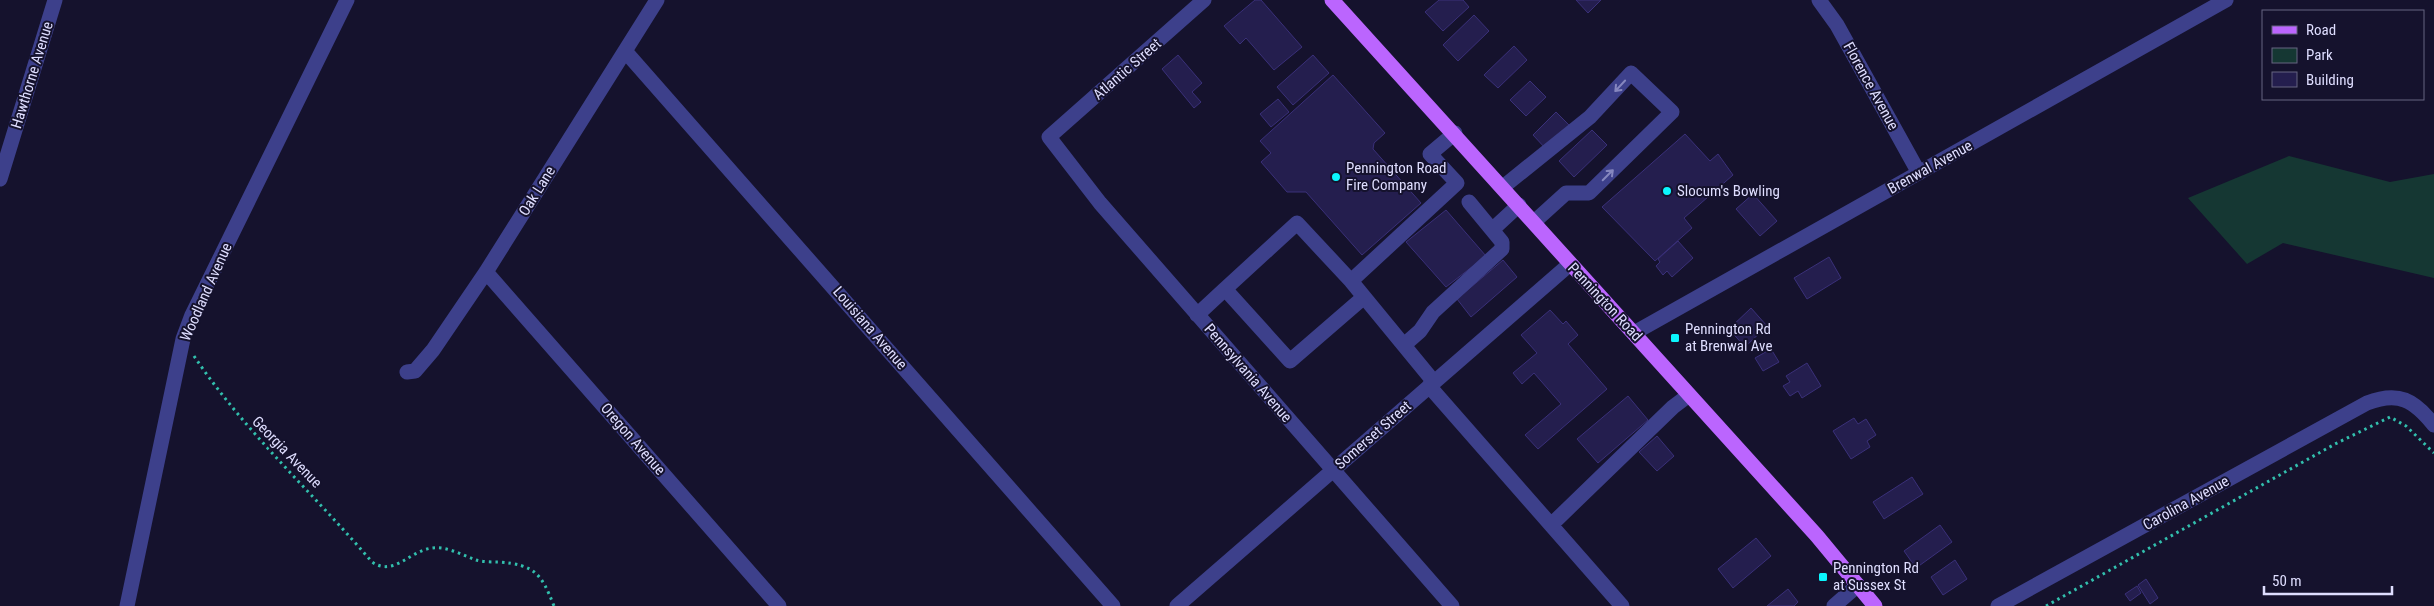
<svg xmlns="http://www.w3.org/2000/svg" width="2434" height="606" viewBox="0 0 2434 606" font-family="'Roboto Condensed',sans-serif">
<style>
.green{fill:#153733}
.building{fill:#241e4e;stroke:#3a3079}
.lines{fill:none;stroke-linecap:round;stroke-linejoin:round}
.path{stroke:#32bfad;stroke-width:3;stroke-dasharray:2.5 4;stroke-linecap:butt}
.minor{stroke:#3d408b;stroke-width:15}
.major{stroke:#bb65fe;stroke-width:15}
.oneway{stroke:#8687bf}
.poi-dot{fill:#0bf6fe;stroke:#15122d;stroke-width:2}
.labels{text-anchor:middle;stroke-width:4;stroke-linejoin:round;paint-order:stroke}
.street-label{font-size:15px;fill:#dfdeff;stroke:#15122d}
.poi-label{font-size:15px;fill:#dfdeff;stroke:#15122d;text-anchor:start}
</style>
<rect width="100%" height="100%" fill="#15122d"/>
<path class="green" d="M 2289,156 L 2390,182 L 2434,174 L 2434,278 L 2283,243 L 2247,264 L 2188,198 Z"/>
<path class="building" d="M 1255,0 L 1261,0 L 1302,47 L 1274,70 L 1246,38 L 1240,44 L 1224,26 Z
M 1439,0 L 1463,0 L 1469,7 L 1443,31 L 1425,12 Z
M 1576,0 L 1601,0 L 1588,13 Z
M 1474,15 L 1489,31 L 1458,61 L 1443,45 Z
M 1514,46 L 1527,60 L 1498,88 L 1484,75 Z
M 1178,55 L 1202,83 L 1192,92 L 1201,102 L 1194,108 L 1162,69 Z
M 1313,55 L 1329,73 L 1293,105 L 1277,87 Z
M 1333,75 L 1385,133 L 1374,143 L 1373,149 L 1421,203 L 1362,255 L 1306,192 L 1287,192 L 1261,162 L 1271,153 L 1260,141 Z
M 1530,81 L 1546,97 L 1526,116 L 1510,100 Z
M 1278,99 L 1289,112 L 1271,127 L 1260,114 Z
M 1556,112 L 1570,126 L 1546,149 L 1533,135 Z
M 1592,130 L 1607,145 L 1574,177 L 1559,161 Z
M 1685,134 L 1710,161 L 1718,154 L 1733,175 L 1684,218 L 1692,228 L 1655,261 L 1602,207 Z
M 1753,194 L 1777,221 L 1760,236 L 1736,209 Z
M 1446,210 L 1486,256 L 1446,287 L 1406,242 Z
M 1678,241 L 1693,258 L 1672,277 L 1667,271 L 1663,275 L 1656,266 L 1660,262 L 1658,259 Z
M 1829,257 L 1841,278 L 1807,299 L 1794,278 Z
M 1503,260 L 1517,277 L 1471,317 L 1457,299 Z
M 1751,308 L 1767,326 L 1745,347 L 1729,329 Z
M 1550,310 L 1563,324 L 1566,321 L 1578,335 L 1568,344 L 1607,389 L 1538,449 L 1525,435 L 1561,404 L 1534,373 L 1522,384 L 1513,373 L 1537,353 L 1521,335 Z
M 1771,349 L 1779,362 L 1763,371 L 1755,358 Z
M 1807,363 L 1821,386 L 1802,398 L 1798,391 L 1790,396 L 1783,386 L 1790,382 L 1786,376 Z
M 1628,396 L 1648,420 L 1598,463 L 1577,439 Z
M 1854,418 L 1858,424 L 1866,419 L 1876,435 L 1867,441 L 1870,447 L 1851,459 L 1833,431 Z
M 1657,436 L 1674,456 L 1657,471 L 1639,452 Z
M 1912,477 L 1923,494 L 1884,519 L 1873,502 Z
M 1940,525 L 1952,542 L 1916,568 L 1904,551 Z
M 1756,538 L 1771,556 L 1733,588 L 1718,569 Z
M 1955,560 L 1967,579 L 1943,595 L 1931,577 Z
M 2146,579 L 2158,598 L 2150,604 L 2138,585 Z
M 2137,586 L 2141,593 L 2130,601 L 2125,594 Z
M 1788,589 L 1798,602 L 1794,606 L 1767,606 Z"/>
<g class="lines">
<path class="path" d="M 194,356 C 245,432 313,493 372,562 C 394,577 409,551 432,548 C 447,546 462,555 476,560 C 483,562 492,562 499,562 C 535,565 541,573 554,606
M 2046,606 L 2335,444 L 2390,417 L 2406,426 L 2434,453"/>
<path class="minor" d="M 1204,0 L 1049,137 L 1100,203 L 1452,606
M 1819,0 L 1837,25 L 1919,173
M 625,51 L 1113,606
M 0,179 L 55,0
M 1503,187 L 1590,117 L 1631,73 L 1672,112 L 1589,193 L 1566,193 L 1534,222
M 1492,230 L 1519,205
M 486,272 L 779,606
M 1351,281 L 1297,223 L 1225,289 L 1290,361 L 1364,297
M 1197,315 L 1225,289
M 1634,333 L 2226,0
M 1404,345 L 1420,331 L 1433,312 L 1502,249 L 1502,242 L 1469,202
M 407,372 L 415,371 L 433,350 L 486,272 L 657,0
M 1434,382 L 1351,281 L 1457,183 L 1430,154 L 1455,133
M 1429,386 L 1622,606
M 1551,525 L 1673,407 L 1689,395
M 127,606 L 183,339 L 192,315 L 347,0
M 1177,606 L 1570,264
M 1834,606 L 1858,585
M 1998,606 L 2367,403 C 2399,391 2414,400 2434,425"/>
<path class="major" d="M 1332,0 L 1817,536 L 1875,606"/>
</g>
<defs><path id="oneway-shaft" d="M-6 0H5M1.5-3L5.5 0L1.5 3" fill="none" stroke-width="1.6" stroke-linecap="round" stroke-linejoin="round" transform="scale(1.25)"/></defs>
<g class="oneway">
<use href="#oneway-shaft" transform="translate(1620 86) rotate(133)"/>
<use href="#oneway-shaft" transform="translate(1608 175) rotate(-45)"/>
</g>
<g class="poi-dot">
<circle cx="1336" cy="177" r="5"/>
<circle cx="1667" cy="191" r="5"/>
<rect x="1670" y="333" width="10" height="10" rx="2.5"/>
<rect x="1818" y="572" width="10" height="10" rx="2.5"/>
</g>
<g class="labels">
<g class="street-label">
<text transform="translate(1127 69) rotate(-41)" y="5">Atlantic Street</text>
<text transform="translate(32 75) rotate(-73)" y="5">Hawthorne Avenue</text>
<text transform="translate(1871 86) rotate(61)" y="5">Florence Avenue</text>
<text transform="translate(1930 167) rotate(-29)" y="5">Brenwal Avenue</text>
<text transform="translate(537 191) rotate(-58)" y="5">Oak Lane</text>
<text transform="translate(206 292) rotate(-66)" y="5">Woodland Avenue</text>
<text transform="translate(1605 302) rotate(47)" y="5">Pennington Road</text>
<text transform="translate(870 328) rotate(49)" y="5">Louisiana Avenue</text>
<text transform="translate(1248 373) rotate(49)" y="5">Pennsylvania Avenue</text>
<text transform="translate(1373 435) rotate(-41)" y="5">Somerset Street</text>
<text transform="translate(633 439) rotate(49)" y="5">Oregon Avenue</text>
<text transform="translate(287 452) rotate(46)" y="5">Georgia Avenue</text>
<text transform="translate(2186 503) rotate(-29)" y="5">Carolina Avenue</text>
</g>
<g class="poi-label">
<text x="1346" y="173">Pennington Road<tspan x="1346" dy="17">Fire Company</tspan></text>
<text x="1677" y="196">Slocum's Bowling</text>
<text x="1685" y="334">Pennington Rd<tspan x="1685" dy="17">at Brenwal Ave</tspan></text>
<text x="1833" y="573">Pennington Rd<tspan x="1833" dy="17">at Sussex St</tspan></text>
</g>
</g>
<rect x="2262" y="10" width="162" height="90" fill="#15122d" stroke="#666481"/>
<rect x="2272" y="26" width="25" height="8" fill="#bb65fe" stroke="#666481"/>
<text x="2306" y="35" font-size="15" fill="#dfdeff">Road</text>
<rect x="2272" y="48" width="25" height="15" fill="#153733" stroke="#666481"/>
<text x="2306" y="60" font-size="15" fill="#dfdeff">Park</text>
<rect x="2272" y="72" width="25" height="15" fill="#241e4e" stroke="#666481"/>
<text x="2306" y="85" font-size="15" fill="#dfdeff">Building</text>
<path d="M2264 586v8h128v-8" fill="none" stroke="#dfdeff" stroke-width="2.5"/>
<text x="2272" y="586" font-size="15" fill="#dfdeff" stroke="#15122d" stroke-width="4" paint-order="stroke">50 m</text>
</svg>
